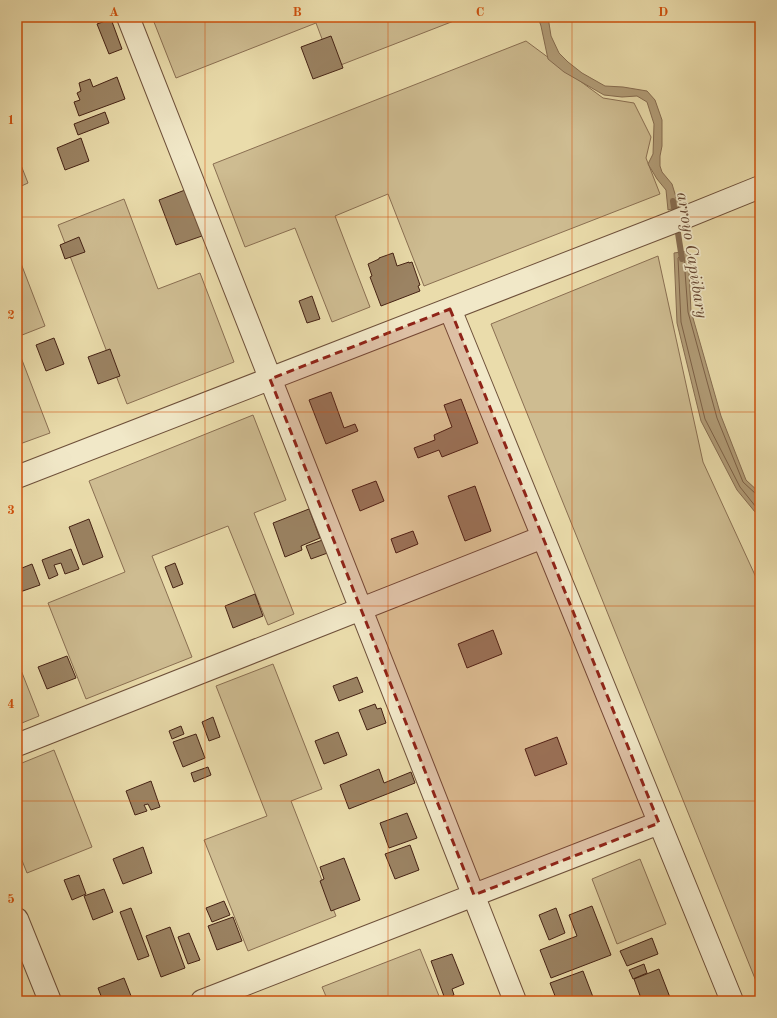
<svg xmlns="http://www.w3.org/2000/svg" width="777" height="1018" viewBox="0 0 777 1018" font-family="'Old Standard TT',serif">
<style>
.green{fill:#cebc91;stroke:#8a6f52}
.water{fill:#b29d78;stroke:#866c50}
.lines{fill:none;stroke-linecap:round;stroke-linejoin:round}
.shore{stroke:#7c6046;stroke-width:1}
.stream{stroke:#866c50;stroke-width:6}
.building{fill:#9b8363;stroke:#452214}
.minor-casing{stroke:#6e503a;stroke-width:24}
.minor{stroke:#f1e8c8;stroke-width:22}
.marked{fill:#8f2418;fill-opacity:0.2;stroke:#8f2418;stroke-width:3;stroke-dasharray:8 5;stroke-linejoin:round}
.grid{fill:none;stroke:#d0510d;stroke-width:1;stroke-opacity:0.55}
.labels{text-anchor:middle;stroke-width:3.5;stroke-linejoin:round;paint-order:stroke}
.water-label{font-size:17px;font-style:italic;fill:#664732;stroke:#f1e8c8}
.neatline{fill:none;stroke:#d0510d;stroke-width:1.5}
.grid-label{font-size:13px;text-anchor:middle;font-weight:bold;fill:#d0510d}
</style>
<rect width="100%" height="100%" fill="#eadcab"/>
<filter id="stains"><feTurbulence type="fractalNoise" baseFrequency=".005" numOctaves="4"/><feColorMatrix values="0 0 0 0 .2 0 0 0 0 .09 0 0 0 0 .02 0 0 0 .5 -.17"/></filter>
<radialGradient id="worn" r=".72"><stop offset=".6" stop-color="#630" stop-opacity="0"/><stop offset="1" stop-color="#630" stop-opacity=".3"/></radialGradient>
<path class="green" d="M 152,17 L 464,17 L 333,68 L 316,23 L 176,78 Z
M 526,41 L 603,98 L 634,103 L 651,137 L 646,158 L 660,194 L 424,286 L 388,194 L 335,216 L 370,307 L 332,322 L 295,228 L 245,247 L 213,164 Z
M 17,155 L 28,183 L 17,188 Z
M 124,199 L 158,289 L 200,273 L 234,362 L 127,404 L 58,225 Z
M 17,253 L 45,326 L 17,337 Z
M 658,256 L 703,462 L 760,586 L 760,991 L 491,324 Z
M 17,347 L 50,433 L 17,445 Z
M 253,415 L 286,500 L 254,513 L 294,614 L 268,625 L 228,526 L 152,556 L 192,657 L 86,699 L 48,603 L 125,572 L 89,481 Z
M 17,660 L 39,716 L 17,725 Z
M 273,664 L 322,789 L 291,801 L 336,916 L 248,951 L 204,840 L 267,816 L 216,686 Z
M 54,750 L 92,847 L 27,873 L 17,848 L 17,765 Z
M 640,859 L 666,924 L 617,944 L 592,879 Z
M 420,949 L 441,1001 L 328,1001 L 322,987 Z"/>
<path class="water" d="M 538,17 L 548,17 L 551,36 L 559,53 L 568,62 L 582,73 L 605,86 L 623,87 L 647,91 L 655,100 L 662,120 L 662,146 L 660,156 L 660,166 L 662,172 L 672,184 L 679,207 L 668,210 L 666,190 L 657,179 L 648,164 L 653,154 L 654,124 L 647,102 L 637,96 L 622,97 L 604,95 L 564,72 L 548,59 L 541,26 Z
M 688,251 L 691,311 L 721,416 L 746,480 L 760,493 L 760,518 L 737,490 L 701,421 L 677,323 L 674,253 Z"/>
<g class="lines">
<path class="shore" d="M 760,495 L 756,494 L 743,482 L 717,418 L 688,312 L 684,258 L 683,256 L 680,256 L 678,258 L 681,322 L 705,419 L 740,487 L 760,512"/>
<path class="stream" d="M 673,201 L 682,259"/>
</g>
<path class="building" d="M 111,19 L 122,49 L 109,54 L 97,24 Z
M 331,36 L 343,68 L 313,79 L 301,47 Z
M 117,77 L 125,99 L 79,116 L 74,102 L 80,100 L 77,93 L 81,91 L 79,83 L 90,79 L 93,87 Z
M 105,112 L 109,123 L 78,135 L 74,124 Z
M 81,138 L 89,161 L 65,170 L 57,148 Z
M 185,190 L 202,236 L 176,245 L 159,200 Z
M 79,237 L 85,252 L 65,259 L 60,245 Z
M 393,253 L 397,266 L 409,262 L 409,263 L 412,262 L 420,285 L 418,286 L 420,291 L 381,306 L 370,277 L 372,276 L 368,264 L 379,259 L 379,258 Z
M 312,296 L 320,319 L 307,323 L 299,301 Z
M 54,338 L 64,364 L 46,371 L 36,345 Z
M 110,349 L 120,376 L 98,384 L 88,357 Z
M 331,392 L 344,428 L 355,424 L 358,431 L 326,444 L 309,400 Z
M 461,399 L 478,443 L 442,457 L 439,450 L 418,458 L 414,448 L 435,440 L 434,435 L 452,427 L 444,405 Z
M 376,481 L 384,501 L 360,511 L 352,490 Z
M 475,486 L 491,531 L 465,541 L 448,496 Z
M 309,509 L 320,538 L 301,546 L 302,550 L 285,557 L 273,523 Z
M 89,519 L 103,557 L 83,565 L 69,527 Z
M 413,531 L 418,544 L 396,553 L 391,539 Z
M 328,538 L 333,551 L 311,559 L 306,546 Z
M 71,549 L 79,569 L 65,574 L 61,563 L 54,565 L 58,575 L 49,579 L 42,560 Z
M 175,563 L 183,584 L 173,588 L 165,567 Z
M 32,564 L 40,585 L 17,593 L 17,570 Z
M 255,594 L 263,616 L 233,628 L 225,606 Z
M 493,630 L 502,654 L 467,668 L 458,644 Z
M 67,656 L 76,678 L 47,689 L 38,667 Z
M 357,677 L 363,692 L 339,701 L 333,686 Z
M 375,704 L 377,709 L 381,708 L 386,723 L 367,730 L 359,710 Z
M 213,717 L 220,737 L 209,741 L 202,722 Z
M 181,726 L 184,734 L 172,739 L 169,731 Z
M 338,732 L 347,755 L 324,764 L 315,741 Z
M 196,734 L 205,758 L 183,767 L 173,742 Z
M 557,737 L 567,764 L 535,776 L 525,749 Z
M 208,767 L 211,775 L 194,782 L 191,773 Z
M 379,769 L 384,783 L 411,772 L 415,783 L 349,809 L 340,785 Z
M 151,781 L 160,807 L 151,810 L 148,804 L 144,805 L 147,811 L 135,815 L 126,791 Z
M 407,813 L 417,838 L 389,848 L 380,823 Z
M 410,845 L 419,870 L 395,879 L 385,854 Z
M 143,847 L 152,873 L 123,884 L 113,859 Z
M 344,858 L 360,900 L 331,911 L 320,881 L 324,879 L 320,867 Z
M 79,875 L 86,894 L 72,900 L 64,880 Z
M 104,889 L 113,912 L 93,920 L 84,896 Z
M 224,901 L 230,915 L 212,922 L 206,908 Z
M 592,906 L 611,955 L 551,978 L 540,950 L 577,936 L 569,915 Z
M 131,908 L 149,956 L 138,960 L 120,912 Z
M 556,908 L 565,933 L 549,940 L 539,915 Z
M 233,917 L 242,941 L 217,950 L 208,926 Z
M 170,927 L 185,968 L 161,977 L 146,936 Z
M 189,933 L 200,960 L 188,964 L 178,937 Z
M 652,938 L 658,954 L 627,966 L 620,951 Z
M 452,954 L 464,984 L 452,989 L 454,995 L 445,999 L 431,961 Z
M 644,964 L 647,973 L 633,979 L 629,970 Z
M 659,969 L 671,1000 L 669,1001 L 642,1001 L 634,979 Z
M 583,971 L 593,997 L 583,1001 L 557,1001 L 550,983 Z
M 124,978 L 133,1001 L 103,1001 L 98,988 Z"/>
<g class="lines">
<g class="minor-casing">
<path id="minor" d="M 128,17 L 515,1001
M 450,309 L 732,1001
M 17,477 L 671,223 L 760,187
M 17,745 L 543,537
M 17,919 L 50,1001
M 202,1001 L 659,823"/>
</g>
<use href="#minor" class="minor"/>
</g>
<path class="marked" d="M 450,309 L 659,823 L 474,895 L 270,379 Z"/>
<path class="grid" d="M 205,17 L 205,1001M 388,17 L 388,1001M 572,17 L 572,1001M 17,217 L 760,217M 17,412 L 760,412M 17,606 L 760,606M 17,801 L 760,801"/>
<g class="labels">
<g class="water-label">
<text transform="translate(693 255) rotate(81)" y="6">arroyo Capiibary</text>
</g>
</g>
<rect width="777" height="1018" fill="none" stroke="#eadcab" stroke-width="44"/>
<rect x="22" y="22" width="733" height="974" class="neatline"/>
<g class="grid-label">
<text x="114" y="16">A</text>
<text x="297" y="16">B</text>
<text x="480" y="16">C</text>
<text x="663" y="16">D</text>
<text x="11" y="124">1</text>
<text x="11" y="319">2</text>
<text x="11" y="514">3</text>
<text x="11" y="708">4</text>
<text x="11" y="903">5</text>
</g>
<rect width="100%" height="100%" filter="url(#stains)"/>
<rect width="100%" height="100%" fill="url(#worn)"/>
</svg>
